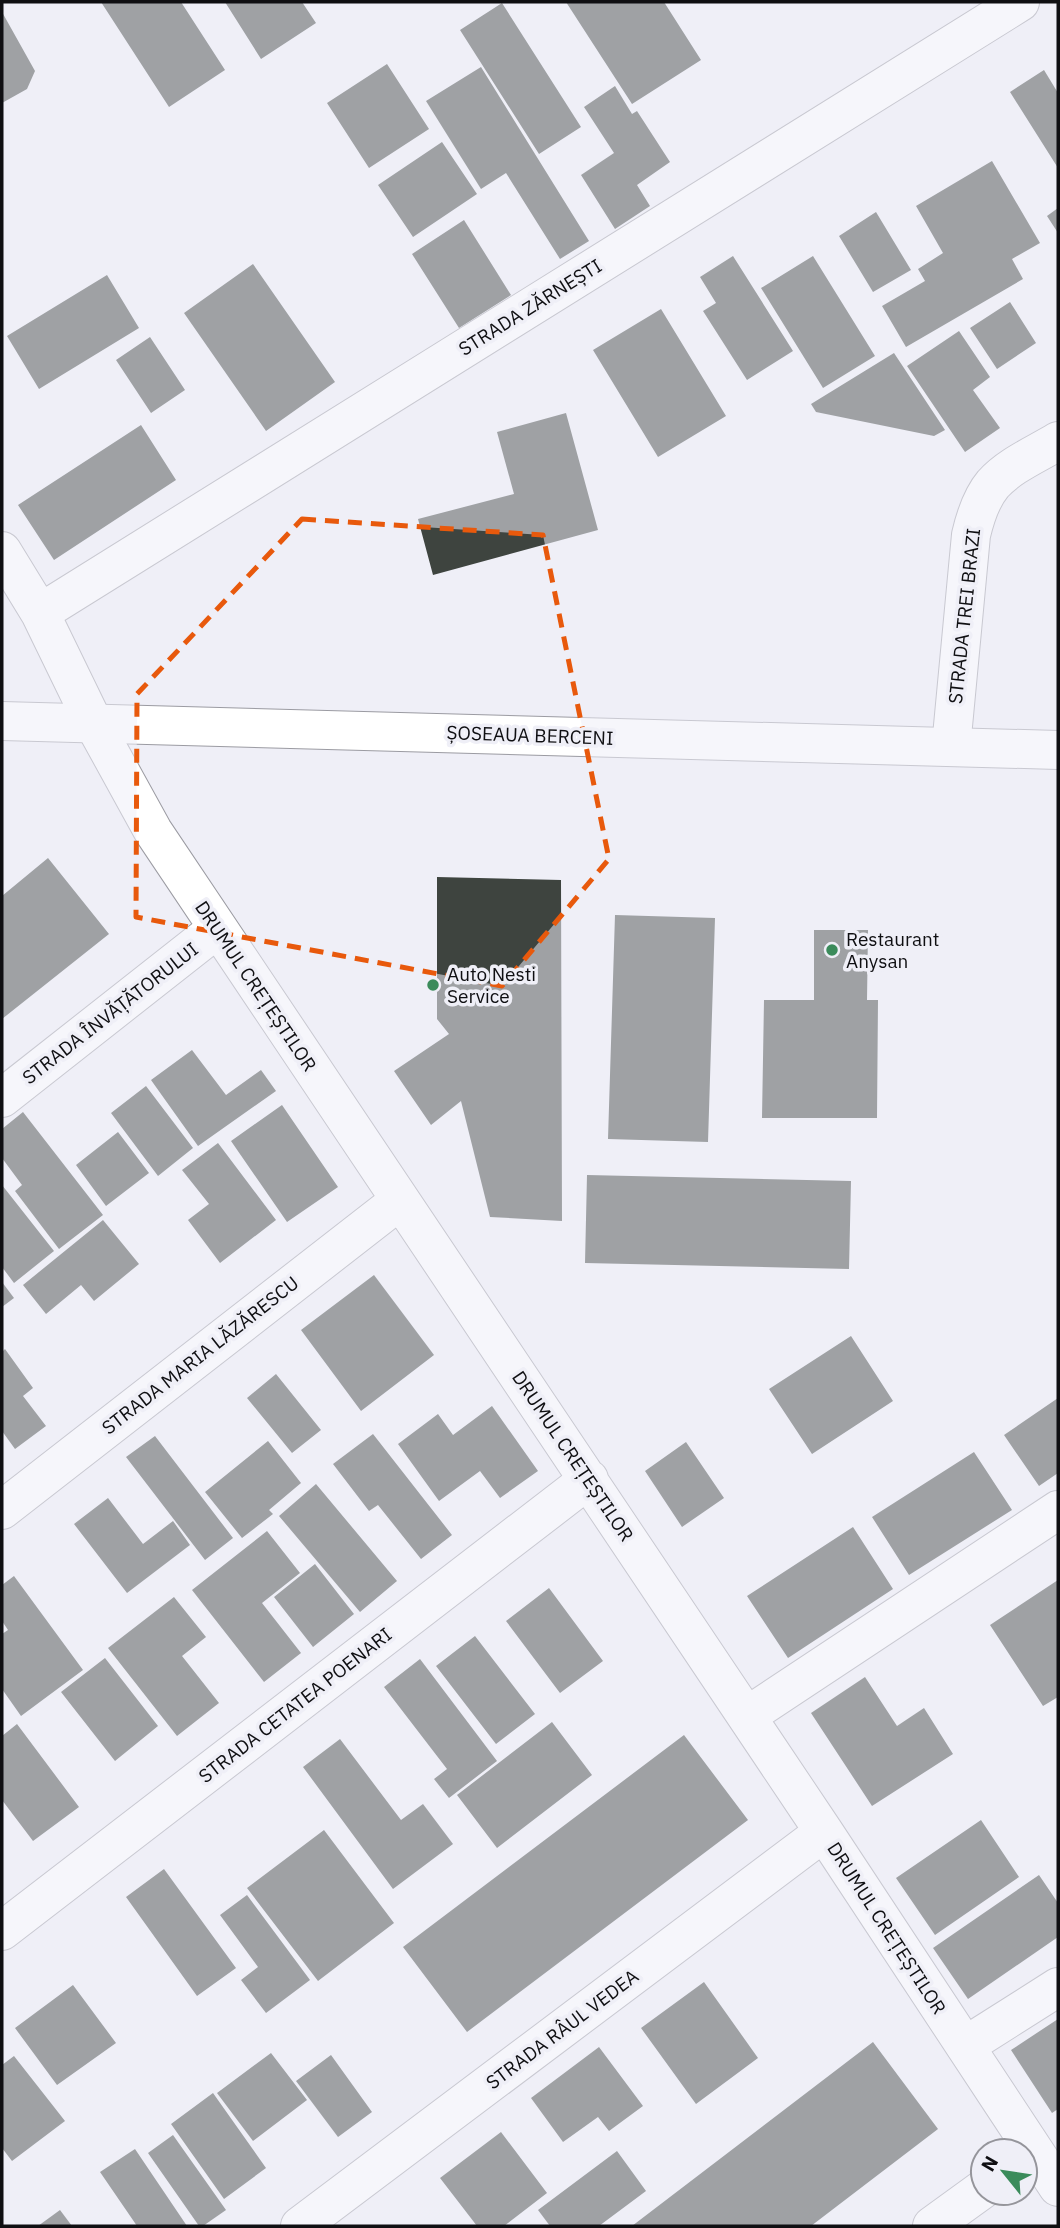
<svg xmlns="http://www.w3.org/2000/svg" width="1060" height="2228" viewBox="0 0 1060 2228" font-family="'IBM Plex Sans',sans-serif">
<style>
.building{fill:#3e443f}
.lines{fill:none;stroke-linecap:round;stroke-linejoin:round}
.minor-casing{stroke:#9b9ba2;stroke-width:40}
.major-casing{stroke:#9b9ba2;stroke-width:40}
.minor{stroke:#fff;stroke-width:38}
.major{stroke:#fff;stroke-width:38}
.marked{fill:none;stroke:#e8590c;stroke-width:5;stroke-dasharray:14 9;stroke-linejoin:round}
.poi-dot{fill:#3b8b5b;stroke:#efeff7;stroke-width:2.5}
.labels{text-anchor:middle;stroke-width:7;stroke-linejoin:round;paint-order:stroke}
.street-label{font-size:19px;fill:#0f0f12;stroke:#efeff7}
.poi-label{font-size:19px;fill:#0f0f12;stroke:#efeff7;text-anchor:start}
</style>
<rect width="100%" height="100%" fill="#efeff7"/>
<path class="building" d="M 101,2 L 181,2 L 225,70 L 169,107 Z
M 225,2 L 302,2 L 316,23 L 261,59 Z
M 566,2 L 664,2 L 701,60 L 632,104 Z
M 502,3 L 581,127 L 539,154 L 460,30 Z
M 2,12 L 35,71 L 27,89 L 2,103 Z
M 387,64 L 429,129 L 369,168 L 327,103 Z
M 481,67 L 589,241 L 560,259 L 506,173 L 481,189 L 426,101 Z
M 1044,70 L 1058,93 L 1058,168 L 1010,92 Z
M 615,86 L 632,114 L 637,111 L 670,162 L 637,185 L 650,206 L 615,229 L 581,175 L 614,153 L 584,107 Z
M 442,142 L 477,194 L 413,237 L 378,185 Z
M 992,161 L 1040,243 L 1012,259 L 1023,279 L 906,347 L 882,306 L 925,281 L 918,269 L 943,253 L 916,206 Z
M 1058,208 L 1058,233 L 1047,216 Z
M 876,212 L 911,270 L 873,292 L 839,236 Z
M 464,220 L 511,295 L 459,328 L 412,254 Z
M 733,256 L 793,351 L 747,380 L 703,311 L 716,303 L 700,277 Z
M 813,256 L 875,356 L 823,388 L 761,288 Z
M 253,264 L 335,382 L 266,431 L 184,313 Z
M 107,275 L 139,328 L 39,389 L 7,336 Z
M 1010,302 L 1036,343 L 997,369 L 970,328 Z
M 661,309 L 726,416 L 658,457 L 593,350 Z
M 959,331 L 990,377 L 973,390 L 1000,428 L 965,452 L 907,366 Z
M 150,337 L 185,390 L 151,413 L 116,360 Z
M 894,353 L 945,430 L 934,436 L 816,412 L 811,404 Z
M 566,413 L 598,530 L 433,575 L 418,519 L 514,494 L 497,432 Z
M 141,425 L 176,480 L 54,560 L 18,505 Z
M 48,858 L 109,934 L 2,1019 L 2,896 Z
M 437,877 L 561,880 L 562,1221 L 490,1217 L 461,1101 L 431,1125 L 394,1071 L 449,1034 L 437,1019 Z
M 615,915 L 715,918 L 708,1142 L 608,1139 Z
M 814,930 L 868,930 L 867,1000 L 878,1000 L 877,1118 L 762,1118 L 764,1000 L 814,1000 Z
M 192,1050 L 226,1095 L 261,1070 L 276,1091 L 198,1146 L 151,1080 Z
M 146,1086 L 193,1148 L 158,1176 L 111,1113 Z
M 282,1105 L 338,1187 L 287,1222 L 231,1141 Z
M 23,1112 L 103,1215 L 59,1249 L 15,1191 L 22,1185 L 2,1158 L 2,1129 Z
M 118,1132 L 149,1173 L 106,1206 L 76,1165 Z
M 218,1143 L 276,1220 L 220,1263 L 188,1220 L 209,1204 L 182,1170 Z
M 587,1175 L 851,1181 L 849,1269 L 585,1263 Z
M 2,1185 L 54,1251 L 14,1283 L 2,1267 Z
M 103,1220 L 139,1264 L 94,1301 L 81,1285 L 46,1314 L 23,1285 Z
M 374,1275 L 434,1355 L 361,1411 L 301,1330 Z
M 2,1282 L 14,1298 L 2,1307 Z
M 851,1336 L 893,1401 L 812,1454 L 769,1389 Z
M 5,1349 L 33,1388 L 23,1396 L 46,1426 L 15,1449 L 2,1431 L 2,1352 Z
M 276,1374 L 321,1430 L 292,1453 L 247,1398 Z
M 1058,1398 L 1058,1473 L 1039,1486 L 1004,1435 Z
M 492,1406 L 538,1471 L 500,1498 L 480,1471 L 439,1501 L 398,1444 L 438,1414 L 453,1435 Z
M 373,1434 L 452,1535 L 421,1559 L 378,1505 L 369,1511 L 333,1464 Z
M 155,1436 L 233,1538 L 205,1560 L 126,1457 Z
M 268,1441 L 301,1483 L 269,1510 L 273,1514 L 242,1538 L 205,1492 Z
M 686,1442 L 724,1498 L 682,1527 L 645,1471 Z
M 974,1452 L 1012,1510 L 909,1575 L 872,1517 Z
M 316,1484 L 397,1581 L 360,1612 L 279,1516 Z
M 108,1498 L 143,1544 L 173,1521 L 190,1545 L 127,1593 L 74,1524 Z
M 853,1527 L 893,1589 L 788,1658 L 747,1596 Z
M 267,1531 L 300,1573 L 262,1603 L 301,1653 L 264,1682 L 192,1590 Z
M 315,1564 L 354,1614 L 313,1647 L 274,1597 Z
M 14,1576 L 83,1670 L 21,1716 L 2,1689 L 2,1634 L 8,1630 L 2,1621 L 2,1585 Z
M 1058,1580 L 1058,1697 L 1043,1706 L 990,1625 Z
M 549,1588 L 603,1661 L 560,1693 L 506,1621 Z
M 174,1597 L 206,1637 L 182,1656 L 219,1703 L 177,1736 L 108,1648 Z
M 475,1636 L 535,1714 L 496,1744 L 436,1666 Z
M 105,1658 L 158,1726 L 115,1761 L 61,1692 Z
M 420,1659 L 497,1761 L 449,1798 L 434,1779 L 447,1769 L 384,1687 Z
M 865,1677 L 897,1726 L 924,1708 L 953,1754 L 872,1806 L 811,1713 Z
M 552,1722 L 592,1775 L 497,1848 L 457,1795 Z
M 17,1724 L 79,1807 L 33,1841 L 2,1800 L 2,1736 Z
M 684,1735 L 748,1820 L 467,2032 L 403,1947 Z
M 340,1739 L 401,1820 L 423,1804 L 453,1844 L 393,1889 L 303,1767 Z
M 981,1820 L 1019,1877 L 935,1935 L 896,1878 Z
M 324,1830 L 394,1923 L 318,1981 L 247,1888 Z
M 164,1869 L 236,1968 L 197,1996 L 126,1897 Z
M 1039,1875 L 1058,1903 L 1058,1937 L 968,1999 L 933,1948 Z
M 247,1895 L 310,1980 L 266,2013 L 241,1980 L 258,1967 L 220,1915 Z
M 704,1982 L 758,2058 L 696,2104 L 641,2028 Z
M 73,1985 L 116,2043 L 57,2085 L 15,2028 Z
M 1058,2019 L 1058,2109 L 1052,2113 L 1011,2050 Z
M 873,2042 L 938,2129 L 811,2226 L 632,2226 Z
M 599,2047 L 643,2106 L 609,2131 L 598,2117 L 563,2142 L 531,2098 Z
M 271,2053 L 307,2100 L 253,2141 L 217,2093 Z
M 331,2055 L 372,2112 L 338,2137 L 296,2081 Z
M 14,2056 L 65,2121 L 12,2161 L 2,2148 L 2,2065 Z
M 213,2093 L 266,2168 L 224,2199 L 171,2124 Z
M 501,2132 L 547,2193 L 504,2226 L 477,2226 L 440,2178 Z
M 173,2135 L 226,2210 L 203,2226 L 199,2226 L 148,2153 Z
M 135,2149 L 187,2226 L 137,2226 L 100,2172 Z
M 617,2151 L 646,2191 L 599,2226 L 550,2226 L 538,2210 Z
M 60,2210 L 72,2226 L 38,2226 Z"/>
<g class="lines">
<g class="minor-casing">
<path id="minor" d="M 2,551 L 40,613 L 93,722 L 153,831 L 824,1832 L 1058,2187
M 40,613 L 1020,2
M 951,747 L 971,535 C 975,518 982,497 993,484 C 1010,465 1037,454 1058,441
M 2,1098 L 218,928
M 2,1510 L 399,1201
M 747,1716 L 1058,1510
M 2,1931 L 589,1479
M 965,2046 L 1058,1987
M 300,2226 L 824,1832
M 932,2226 L 983,2189"/>
</g>
<g class="major-casing">
<path id="major" d="M 2,721 L 1058,750"/>
</g>
<use href="#minor" class="minor"/>
<use href="#major" class="major"/>
</g>
<path d="M0 0H1060V2228H0ZM 302,519 L 543,535 L 609,859 L 502,986 L 136,917 L 137,694 Z" fill="#efeff7" fill-opacity=".55" fill-rule="evenodd"/>
<path class="marked" d="M 302,519 L 543,535 L 609,859 L 502,986 L 136,917 L 137,694 Z"/>
<g class="poi-dot">
<circle cx="832" cy="950" r="7"/>
<circle cx="433" cy="985" r="7"/>
</g>
<g class="labels">
<g class="street-label">
<text transform="translate(530 307) rotate(-32)" y="7">STRADA ZĂRNEȘTI</text>
<text transform="translate(964 616) rotate(-84)" y="7">STRADA TREI BRAZI</text>
<text transform="translate(530 735) rotate(2)" y="7">ȘOSEAUA BERCENI</text>
<text transform="translate(256 986) rotate(56)" y="7">DRUMUL CREȚEȘTILOR</text>
<text transform="translate(110 1013) rotate(-38)" y="7">STRADA ÎNVĂȚĂTORULUI</text>
<text transform="translate(200 1355) rotate(-38)" y="7">STRADA MARIA LĂZĂRESCU</text>
<text transform="translate(573 1456) rotate(56)" y="7">DRUMUL CREȚEȘTILOR</text>
<text transform="translate(295 1705) rotate(-38)" y="7">STRADA CETATEA POENARI</text>
<text transform="translate(887 1928) rotate(57)" y="7">DRUMUL CREȚEȘTILOR</text>
<text transform="translate(562 2029) rotate(-37)" y="7">STRADA RÂUL VEDEA</text>
</g>
<g class="poi-label">
<text x="846" y="946">Restaurant<tspan x="846" dy="22">Anysan</tspan></text>
<text x="447" y="981">Auto Nesti<tspan x="447" dy="22">Service</tspan></text>
</g>
</g>
<rect width="1060" height="2228" fill="none" stroke="#0f0f12" stroke-width="7"/>
<g transform="translate(1004 2172) rotate(300)"><circle r="33" fill="#efeff7" stroke="#95959b" stroke-width="2"/>
<path d="M0-5L12 26L0 18L-12 26Z" fill="#3b8b5b"/>
<text y="-10" font-size="19" font-weight="bold" text-anchor="middle" fill="#0f0f12">N</text>
</g>
</svg>
